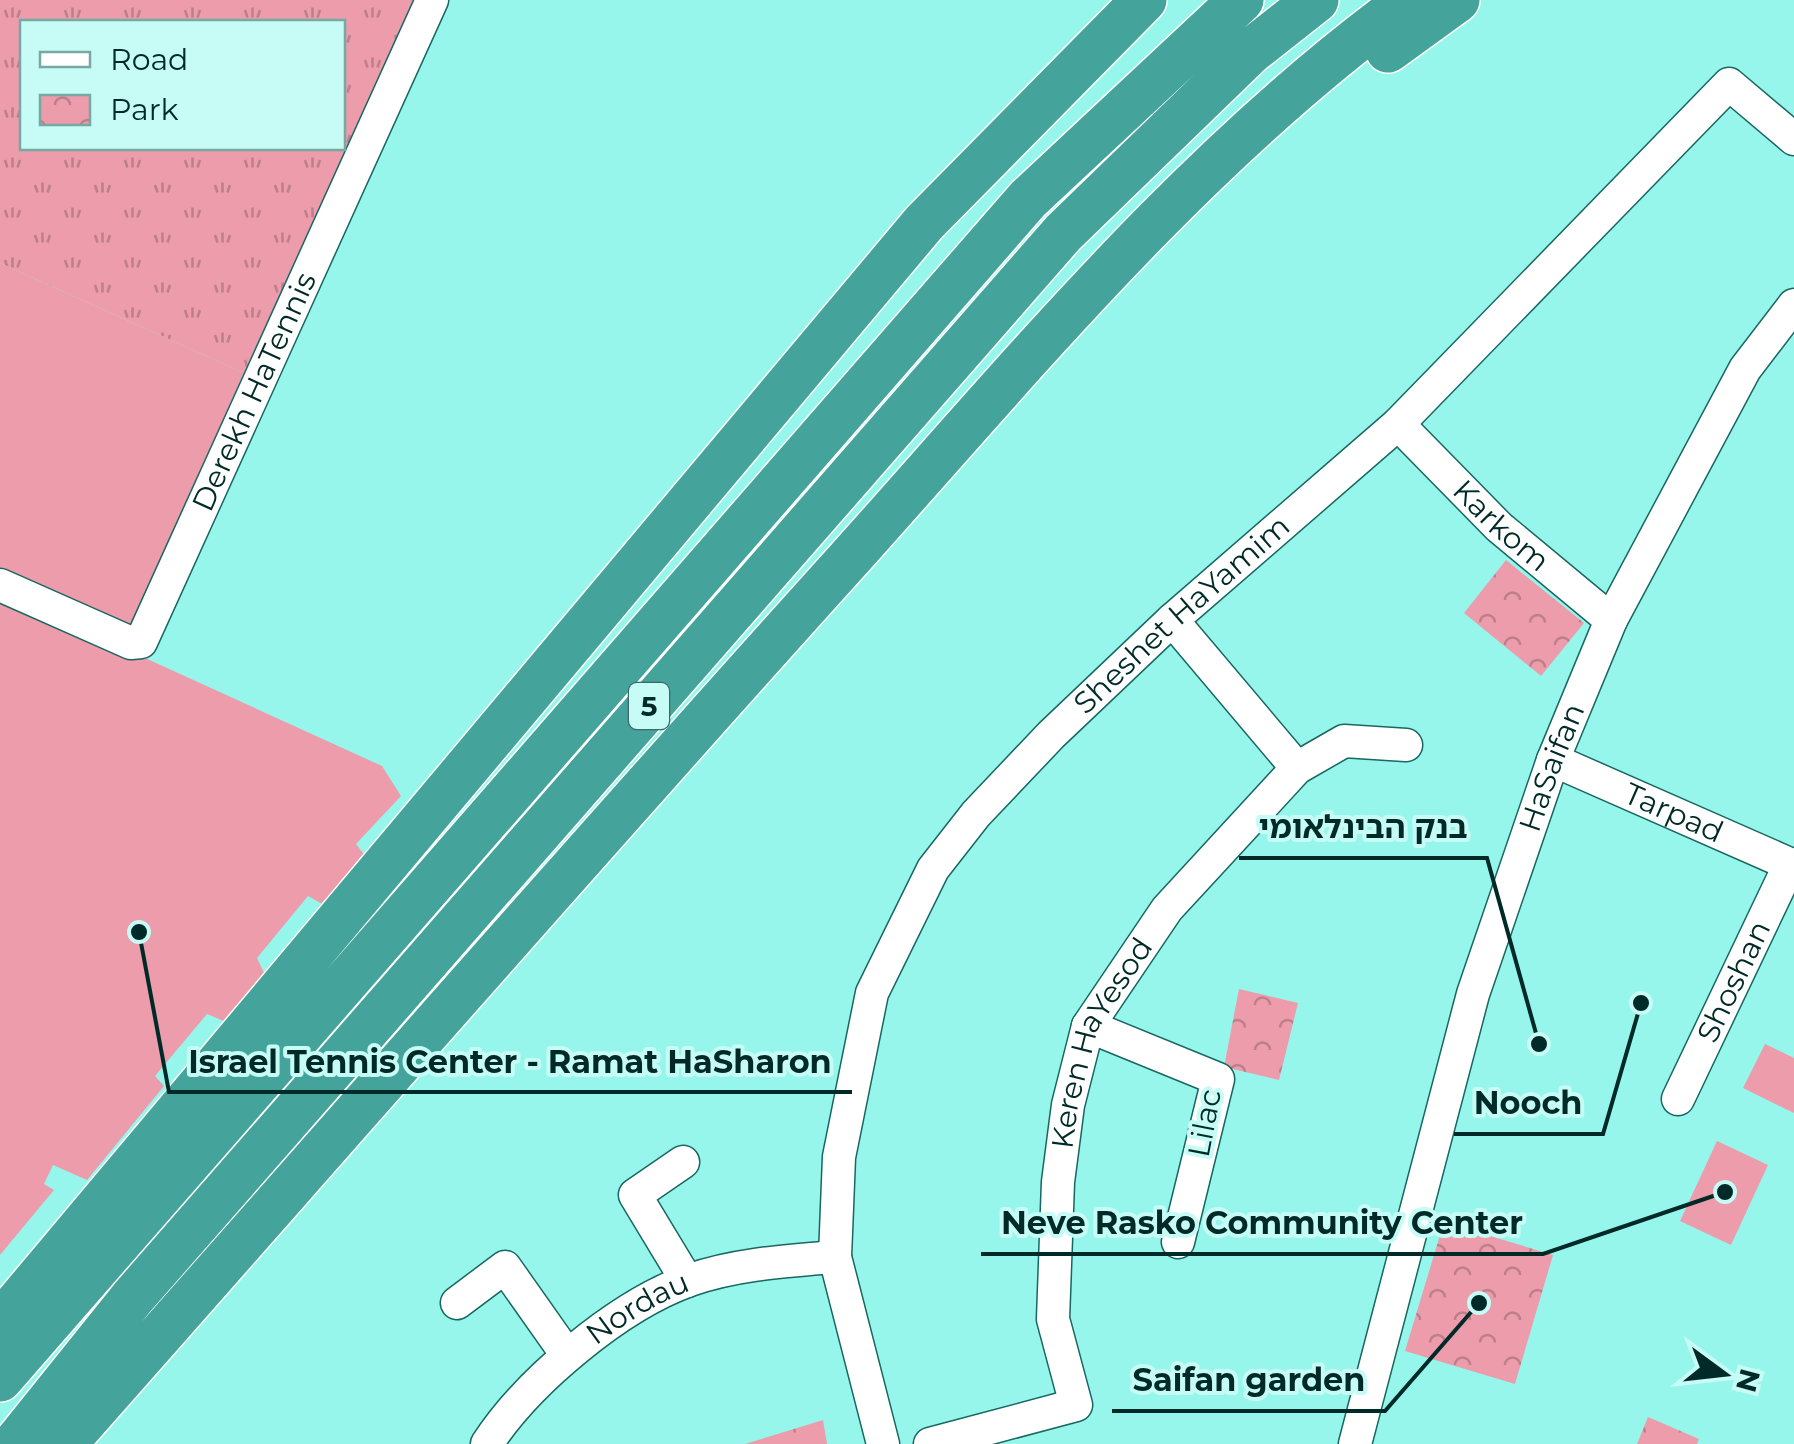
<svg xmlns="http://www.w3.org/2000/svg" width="1794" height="1444" viewBox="0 0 1794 1444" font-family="Montserrat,'Noto Sans Hebrew',sans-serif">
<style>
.grass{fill:url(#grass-tufts);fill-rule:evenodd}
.park{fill:url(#park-crowns)}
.pitch{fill:#ec9cab}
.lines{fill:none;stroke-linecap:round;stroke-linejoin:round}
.minor-casing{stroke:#186761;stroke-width:35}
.highway-casing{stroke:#fff;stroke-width:48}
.minor{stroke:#fff;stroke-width:32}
.highway{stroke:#44a39a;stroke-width:45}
.labels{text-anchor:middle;stroke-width:8;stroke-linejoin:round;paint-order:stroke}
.shield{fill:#c6fcf5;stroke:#3b6965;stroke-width:2.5}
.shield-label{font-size:28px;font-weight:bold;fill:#002a27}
.street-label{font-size:30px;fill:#002a27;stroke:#c6fcf5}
.leader{fill:none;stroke:#002a27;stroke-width:4}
.callout-dot{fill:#002a27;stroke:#c6fcf5;stroke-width:4}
.callout-label{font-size:32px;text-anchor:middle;font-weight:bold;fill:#002a27;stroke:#c6fcf5;stroke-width:8;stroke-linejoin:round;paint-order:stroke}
</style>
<defs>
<pattern id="grass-tufts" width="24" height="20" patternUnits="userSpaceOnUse" patternTransform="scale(2.5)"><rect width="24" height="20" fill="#ec9cab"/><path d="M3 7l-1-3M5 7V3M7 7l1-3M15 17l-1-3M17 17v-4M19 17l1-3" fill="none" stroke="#bd7f8b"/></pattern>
<pattern id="park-crowns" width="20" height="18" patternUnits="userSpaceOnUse" patternTransform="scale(2.5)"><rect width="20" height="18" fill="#ec9cab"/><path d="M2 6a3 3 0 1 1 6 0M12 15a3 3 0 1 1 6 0" fill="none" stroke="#bd7f8b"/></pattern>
</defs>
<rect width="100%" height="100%" fill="#96f6ec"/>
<path class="grass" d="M 0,0 L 415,0 L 244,373 L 0,263 ZM 22,22 L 342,22 L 342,148 L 22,148 Z"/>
<path class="park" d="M 1506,560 L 1584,623 L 1541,676 L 1464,613 Z
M 1239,989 L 1298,1003 L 1279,1080 L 1224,1067 Z
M 1444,1222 L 1553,1255 L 1515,1384 L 1405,1351 Z
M 1648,1417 L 1699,1439 L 1697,1444 L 1637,1444 Z
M 823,1420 L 827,1444 L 745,1444 Z"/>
<path class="pitch" d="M 0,263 L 244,373 L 128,631 L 0,570 Z
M 0,592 L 382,766 L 401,796 L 356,844 L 366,857 L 324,905 L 308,896 L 257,958 L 264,973 L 226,1022 L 207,1014 L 155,1076 L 164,1086 L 87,1180 L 53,1165 L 44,1184 L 54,1190 L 0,1255 Z
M 1765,1044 L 1794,1058 L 1794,1113 L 1743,1088 Z
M 1717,1141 L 1768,1165 L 1731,1245 L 1680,1221 Z"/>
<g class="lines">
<g class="minor-casing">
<g id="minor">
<path id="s1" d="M 1398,424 L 1499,527 L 1611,620"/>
<path id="s2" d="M 0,585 L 131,643 L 141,642 L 432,0"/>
<path d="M 1172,620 L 1297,768"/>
<path id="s3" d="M 1553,760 L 1794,866"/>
<path d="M 1088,1026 L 1218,1079 L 1178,1242"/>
<path id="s4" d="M 1678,1099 L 1790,864"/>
<path d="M 683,1162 L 635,1195 L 687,1281"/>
<path d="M 457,1303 L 505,1267 L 567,1355"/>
<path id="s5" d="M 487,1444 C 527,1382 619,1305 690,1280 C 736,1264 786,1261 835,1257"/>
<path id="s6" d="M 883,1444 L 835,1257 L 839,1157 L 872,993 L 933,869 L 976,814 L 1051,735 L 1172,620 L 1398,424 L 1729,84 L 1794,139"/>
<path id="s7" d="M 930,1444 L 1076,1405 L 1053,1319 L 1058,1182 L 1068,1105 L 1088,1026 L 1167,909 L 1297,768 L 1344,741 L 1406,745"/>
<path id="s8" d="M 1355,1444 L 1473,994 L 1553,760 L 1611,620 L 1745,369 L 1794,305"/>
</g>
</g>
<g class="highway-casing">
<path id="highway" d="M 1388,50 L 1457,0
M 0,1324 L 924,223 L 1144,0
M 0,1379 L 1028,199 L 1241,0
M 15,1444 L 133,1297 L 1063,233 L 1250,52 L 1316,0
M 64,1444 C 325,1149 584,852 848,560 C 1024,364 1194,156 1409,0"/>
</g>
<use href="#minor" class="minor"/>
<use href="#highway" class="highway"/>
</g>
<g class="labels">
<rect class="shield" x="629" y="683" width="40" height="46" rx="8"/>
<g class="shield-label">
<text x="649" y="716">5</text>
</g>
<g class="street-label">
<text dy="10" stroke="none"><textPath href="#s2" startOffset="428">Derekh HaTennis</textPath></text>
<text dy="10" stroke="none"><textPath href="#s1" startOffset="145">Karkom</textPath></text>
<text dy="10" stroke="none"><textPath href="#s6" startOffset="955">Sheshet HaYamim</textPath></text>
<text dy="10" stroke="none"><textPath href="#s8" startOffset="705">HaSaifan</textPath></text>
<text dy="10" stroke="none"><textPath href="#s3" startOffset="132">Tarpad</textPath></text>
<text dy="10" stroke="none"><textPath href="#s4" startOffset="130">Shoshan</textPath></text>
<text dy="10" stroke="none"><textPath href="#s7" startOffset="525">Keren HaYesod</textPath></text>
<text transform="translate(1205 1123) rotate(-79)" y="10">Lilac</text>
<text dy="10" stroke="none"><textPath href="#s5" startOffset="205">Nordau</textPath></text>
</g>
</g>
<path class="leader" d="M1539 1044L1487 858H1239M139 932L169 1092H852M1641 1003L1603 1134H1454M1725 1192L1543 1254H981M1479 1303L1385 1411H1112"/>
<g class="callout-dot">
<circle cx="1539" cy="1044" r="10"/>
<circle cx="139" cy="932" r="10"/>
<circle cx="1641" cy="1003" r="10"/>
<circle cx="1725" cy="1192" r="10"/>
<circle cx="1479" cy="1303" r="10"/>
</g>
<g class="callout-label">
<text x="1363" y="838">בנק הבינלאומי</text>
<text x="510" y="1073">Israel Tennis Center - Ramat HaSharon</text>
<text x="1528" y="1114">Nooch</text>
<text x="1262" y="1234">Neve Rasko Community Center</text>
<text x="1249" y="1391">Saifan garden</text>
</g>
<rect x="20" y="20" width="325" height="130" fill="#c6fcf5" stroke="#77a8a3" stroke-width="2.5"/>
<rect x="40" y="52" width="50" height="15" fill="#ffffff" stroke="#77a8a3" stroke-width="2.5"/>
<text x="110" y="70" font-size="30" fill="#002a27">Road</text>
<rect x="40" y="95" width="50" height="30" fill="url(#park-crowns)" stroke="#77a8a3" stroke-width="2.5"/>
<text x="110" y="120" font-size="30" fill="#002a27">Park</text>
<g transform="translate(1724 1374) rotate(105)" stroke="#c6fcf5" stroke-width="8" paint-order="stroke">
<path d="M0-8L18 38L0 25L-18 38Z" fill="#002a27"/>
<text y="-15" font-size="28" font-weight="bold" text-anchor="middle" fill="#002a27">N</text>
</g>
</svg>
